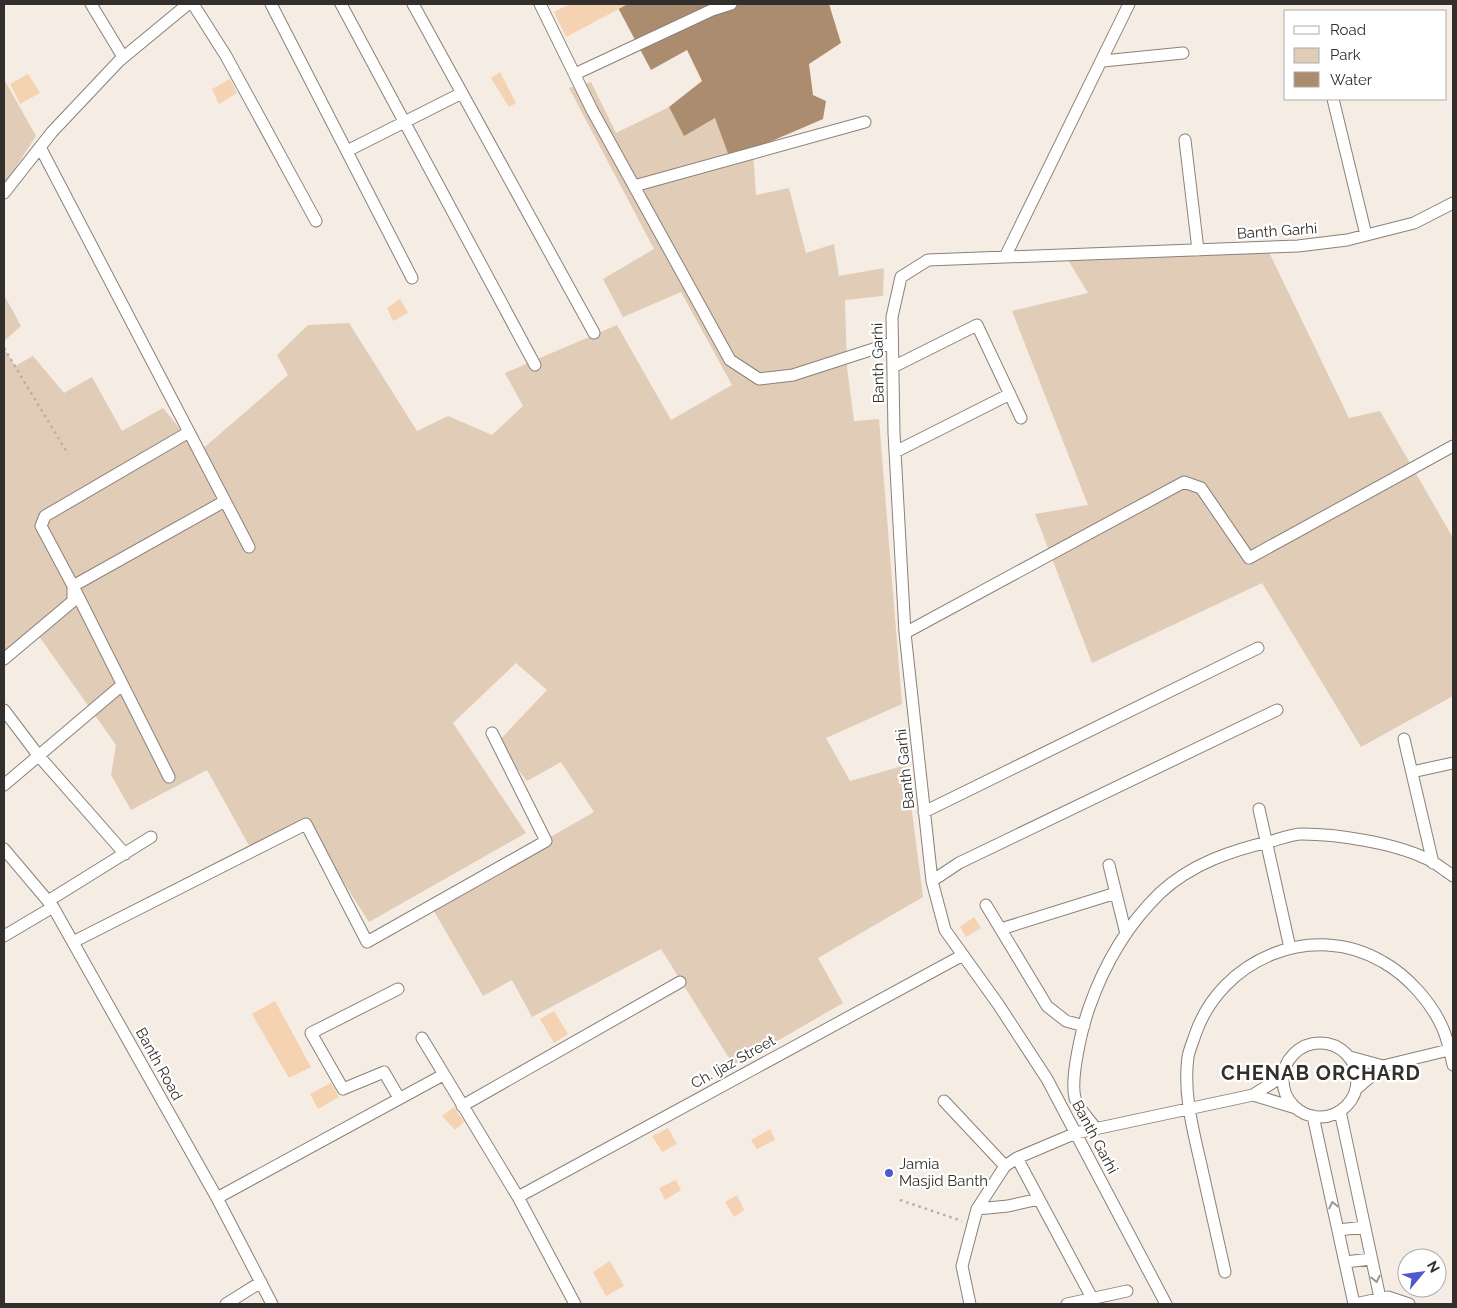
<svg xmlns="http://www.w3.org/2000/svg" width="1457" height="1308" viewBox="0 0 1457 1308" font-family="Raleway,sans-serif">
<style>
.green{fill:#e1ccb8}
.water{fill:#ac8c6e}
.building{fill:#f5d2b2}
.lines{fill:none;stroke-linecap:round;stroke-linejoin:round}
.street-casing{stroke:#8a817a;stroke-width:13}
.path{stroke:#b7b0a9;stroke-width:2.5;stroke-dasharray:2.5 4;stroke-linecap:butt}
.street{stroke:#fff;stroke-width:11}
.oneway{stroke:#989796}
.poi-dot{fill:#4f58ce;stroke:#fff;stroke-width:2}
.labels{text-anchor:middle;stroke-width:4.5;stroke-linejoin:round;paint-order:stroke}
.street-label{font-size:15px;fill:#322f2c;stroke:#fff}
.poi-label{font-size:15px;fill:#322f2c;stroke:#fff;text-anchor:start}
.district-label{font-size:20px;font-weight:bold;letter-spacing:1px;fill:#322f2c;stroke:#fff}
</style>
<rect width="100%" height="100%" fill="#f5ece3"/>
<path class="green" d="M 4,79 L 36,136 L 4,185 Z
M 591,82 L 616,133 L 669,107 L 684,135 L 715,118 L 753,153 L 756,195 L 789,188 L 806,253 L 834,244 L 839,276 L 884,268 L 883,296 L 845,300 L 847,367 L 854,421 L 879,419 L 902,704 L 826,738 L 850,781 L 906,765 L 923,897 L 818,958 L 843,1003 L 734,1066 L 661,949 L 532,1017 L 512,980 L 483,996 L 431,906 L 594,812 L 561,762 L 527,781 L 497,743 L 547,690 L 516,663 L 453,723 L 526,833 L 369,922 L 306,824 L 252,851 L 207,770 L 131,810 L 111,775 L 116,745 L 36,632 L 4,659 L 4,348 L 15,366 L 33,356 L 64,393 L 92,377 L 122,431 L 163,408 L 199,452 L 288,375 L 277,355 L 308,325 L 349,323 L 417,431 L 448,416 L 492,435 L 523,406 L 505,373 L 617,325 L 671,420 L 732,385 L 681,292 L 623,317 L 603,279 L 654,249 L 569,88 Z
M 1267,248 L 1349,418 L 1380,411 L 1453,538 L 1453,696 L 1361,747 L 1262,583 L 1092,663 L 1035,514 L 1088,505 L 1012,311 L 1088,293 L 1065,255 Z
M 4,295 L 21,326 L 4,341 Z"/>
<path class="water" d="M 616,4 L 829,4 L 841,43 L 809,64 L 813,95 L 826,101 L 823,119 L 730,159 L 715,118 L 684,136 L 669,107 L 702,81 L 687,50 L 651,70 Z"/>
<path class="building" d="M 570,4 L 628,4 L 566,37 L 554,12 Z
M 500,72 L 516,103 L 509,107 L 491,78 Z
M 28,74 L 40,93 L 20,104 L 10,84 Z
M 230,79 L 237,93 L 219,104 L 212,89 Z
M 400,299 L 408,313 L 393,321 L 387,308 Z
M 974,917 L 981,928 L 966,937 L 960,927 Z
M 275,1001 L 311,1067 L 289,1078 L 252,1014 Z
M 554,1011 L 568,1034 L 554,1043 L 540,1019 Z
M 331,1083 L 339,1097 L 318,1109 L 310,1094 Z
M 454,1107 L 464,1122 L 455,1130 L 442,1116 Z
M 668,1128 L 677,1144 L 662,1152 L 652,1136 Z
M 770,1129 L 775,1140 L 757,1149 L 751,1140 Z
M 676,1180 L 681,1190 L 665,1200 L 659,1188 Z
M 737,1195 L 744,1210 L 734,1217 L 725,1202 Z
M 610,1261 L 624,1286 L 606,1296 L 593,1272 Z"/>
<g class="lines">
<g class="street-casing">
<path id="street" d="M 91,4 L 123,57
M 193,4 L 226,56 L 316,221
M 271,4 L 412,278
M 341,4 L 535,365
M 413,4 L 594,333
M 540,4 L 592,110 L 730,360 L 759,379 L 793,375 L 892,343
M 1103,61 L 1183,53
M 575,74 L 712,10 L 731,4
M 1333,99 L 1366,235
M 1185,140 L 1198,250
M 347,151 L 462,93
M 634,186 L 865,122
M 4,193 L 52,132 L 119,61 L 188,4
M 1005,257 L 1129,4
M 893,367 L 977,325 L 1021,418
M 189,432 L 249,547
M 895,452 L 1010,394
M 905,633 L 1184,482 L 1201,488 L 1249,558 L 1453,446
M 4,659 L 73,601 L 73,586 L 41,526 L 45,516 L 189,432 L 40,147
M 4,710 L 38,755 L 125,854
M 1404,739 L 1433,863
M 1412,772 L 1453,763
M 169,777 L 73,586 L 225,501
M 4,785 L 122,685
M 1259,809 L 1290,948
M 924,812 L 1258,648
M 4,849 L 53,907 L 217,1198 L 272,1304
M 1109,865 L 1126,934
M 932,881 L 959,863 L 1277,710
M 48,901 L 151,837
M 986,905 L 1047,1006 L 1066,1021 L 1084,1026
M 1001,929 L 1116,893
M 4,936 L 53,907
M 73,942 L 306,824 L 367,942 L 546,841 L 492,733
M 398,989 L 311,1033 L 343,1089 L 384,1072 L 399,1098
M 422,1038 L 518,1197 L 575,1304
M1283 1080a37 37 0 1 1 74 0a37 37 0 1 1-74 0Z
M 1350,1057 L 1383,1066 L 1453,1049
M 1356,1089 L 1383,1066
M 1253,1095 L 1296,1108
M 944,1101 L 1005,1166
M 462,1106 L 680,982
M 1340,1111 L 1380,1298
M 1313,1116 L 1354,1304
M 1096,1129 C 1090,1120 1078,1108 1075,1098 C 1070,1078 1082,1028 1089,1008 C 1104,965 1127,925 1160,893 C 1191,864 1232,850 1272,841 C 1282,838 1293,834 1302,834 C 1337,834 1393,843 1425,858 C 1435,862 1444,870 1453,876
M 1017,1158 L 1092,1298
M 518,1197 L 963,955
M 217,1198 L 443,1075
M 977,1209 L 1008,1206 L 1039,1199
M 1338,1230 L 1365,1227
M 1345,1262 L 1371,1259
M 1225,1272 C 1217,1237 1209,1201 1201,1165 C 1193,1130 1183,1093 1188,1057 C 1189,1050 1193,1042 1195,1035 C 1221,959 1312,920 1383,962 C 1408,976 1432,1003 1443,1029 C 1448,1040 1450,1053 1453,1065
M 226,1304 L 261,1282
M 970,1304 L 962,1266 L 977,1209 L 1005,1166 L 1017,1158 L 1076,1133 L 1253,1095 L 1283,1076
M 1067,1304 L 1127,1291
M 1166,1304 L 1047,1079 L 998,1004 L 945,930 L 932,881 L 905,633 L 894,433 L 892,317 L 901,277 L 928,260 L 1298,246 L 1347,240 L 1414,223 L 1453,203
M 1355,1304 L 1388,1297 L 1409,1304"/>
</g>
<path class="path" d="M 4,348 L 68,454
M 900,1200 L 962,1221"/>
<use href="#street" class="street"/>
</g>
<defs><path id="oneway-chevron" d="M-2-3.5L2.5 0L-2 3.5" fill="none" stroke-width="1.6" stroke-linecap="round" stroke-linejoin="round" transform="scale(1.25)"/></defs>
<g class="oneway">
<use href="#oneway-chevron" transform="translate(1333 1205) rotate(-102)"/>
<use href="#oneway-chevron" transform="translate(1376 1279) rotate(78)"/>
</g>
<circle class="poi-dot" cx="889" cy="1173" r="5"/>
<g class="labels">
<g class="street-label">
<text transform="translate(1277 231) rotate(-4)" y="5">Banth Garhi</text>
<text transform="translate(878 363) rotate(-91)" y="5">Banth Garhi</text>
<text transform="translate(905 769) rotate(-96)" y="5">Banth Garhi</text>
<text transform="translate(733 1062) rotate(-29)" y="5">Ch. Ijaz Street</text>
<text transform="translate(159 1064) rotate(61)" y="5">Banth Road</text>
<text transform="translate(1095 1137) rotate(62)" y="5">Banth Garhi</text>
</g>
<g class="poi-label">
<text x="899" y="1169">Jamia<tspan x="899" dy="17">Masjid Banth</tspan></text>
</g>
<g class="district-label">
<text x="1321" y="1080">CHENAB ORCHARD</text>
</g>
</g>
<rect width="1457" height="1308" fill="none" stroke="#322f2c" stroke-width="10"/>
<rect x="1284" y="10" width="162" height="90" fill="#ffffff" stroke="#adacab"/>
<rect x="1294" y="26" width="25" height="8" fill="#ffffff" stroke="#adacab"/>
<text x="1330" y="35" font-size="15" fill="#322f2c">Road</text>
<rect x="1294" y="48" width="25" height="15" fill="#e1ccb8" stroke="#adacab"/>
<text x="1330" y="60" font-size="15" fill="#322f2c">Park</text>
<rect x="1294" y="72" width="25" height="15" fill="#ac8c6e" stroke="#adacab"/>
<text x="1330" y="85" font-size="15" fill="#322f2c">Water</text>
<g transform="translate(1422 1273) rotate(61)"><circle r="24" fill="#ffffff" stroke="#adacab"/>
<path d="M0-4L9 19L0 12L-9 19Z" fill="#4f58ce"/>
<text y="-8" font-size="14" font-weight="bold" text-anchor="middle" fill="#322f2c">N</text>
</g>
</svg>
